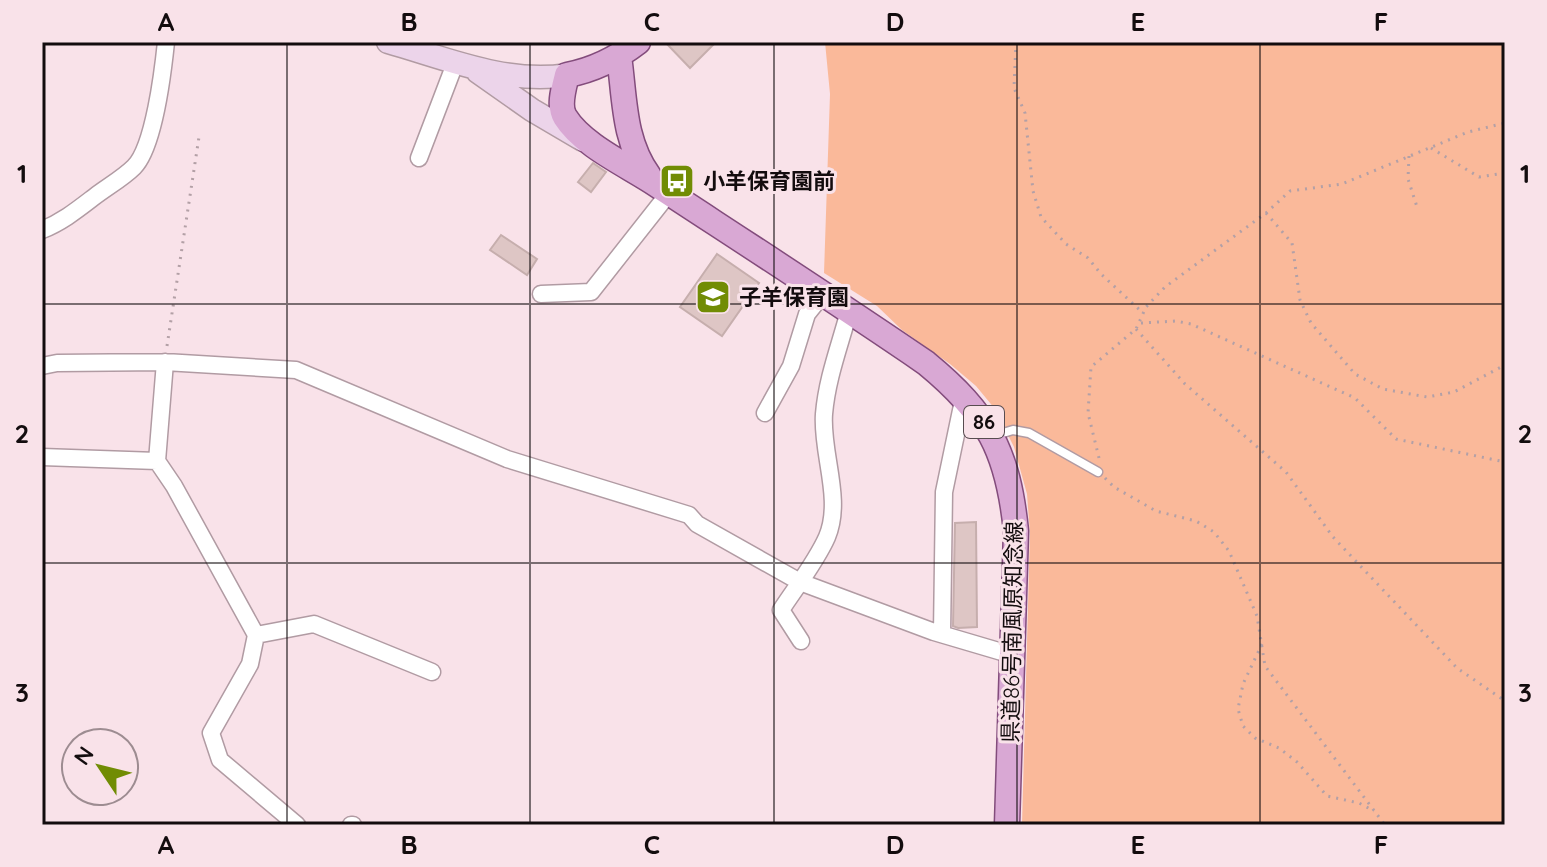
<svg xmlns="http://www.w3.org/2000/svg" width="1547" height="867" viewBox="0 0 1547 867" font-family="Quicksand,'Noto Sans JP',sans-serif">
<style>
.green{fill:#fab99a}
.building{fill:#dec6c5;stroke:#c6aead;stroke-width:2}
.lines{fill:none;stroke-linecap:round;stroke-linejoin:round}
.service-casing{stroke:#b19ba3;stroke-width:11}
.minor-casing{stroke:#b19ba3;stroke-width:19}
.secondary-casing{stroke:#b19ba3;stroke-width:25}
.primary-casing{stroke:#834c7c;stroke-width:27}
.path{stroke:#b3a0a6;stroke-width:3;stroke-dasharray:2 6;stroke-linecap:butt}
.service{stroke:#fff;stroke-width:8}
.minor{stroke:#fff;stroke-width:16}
.secondary{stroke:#ecd4ea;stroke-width:22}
.primary{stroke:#d9a8d4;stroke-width:24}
.grid{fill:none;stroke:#130c0e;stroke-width:2;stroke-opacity:0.55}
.labels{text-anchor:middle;stroke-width:6;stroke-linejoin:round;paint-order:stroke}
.shield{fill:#f9e2e9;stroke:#584c50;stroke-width:2}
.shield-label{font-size:20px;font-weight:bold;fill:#130c0e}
.poi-label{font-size:22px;font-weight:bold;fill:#130c0e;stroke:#f9e2e9;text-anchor:start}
.street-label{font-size:22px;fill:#130c0e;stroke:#f9e2e9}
.neatline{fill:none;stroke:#130c0e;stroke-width:3}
.grid-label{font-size:26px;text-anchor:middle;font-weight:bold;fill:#130c0e}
</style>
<rect width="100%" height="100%" fill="#f9e2e9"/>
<path class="green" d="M 825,42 L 1505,42 L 1505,825 L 1022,825 L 1030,533 L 1027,494 L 1014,447 L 995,409 L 976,386 L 950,364 L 902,330 L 877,306 L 824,273 L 830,94 Z"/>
<path class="building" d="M 665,42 L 716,42 L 690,68 Z
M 593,163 L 606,172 L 591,192 L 578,182 Z
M 501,235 L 537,259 L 527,275 L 490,250 Z
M 717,254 L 759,283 L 722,336 L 680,307 Z
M 976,522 L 977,627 L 958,628 L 953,626 L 955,523 Z"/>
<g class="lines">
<g class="service-casing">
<path id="service" d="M 993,436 L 1013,430 L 1029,433 L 1098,472"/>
</g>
<g class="minor-casing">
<path id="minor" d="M 419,158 L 456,61
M 42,230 C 62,222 77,210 94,197 C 107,187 123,178 134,167 C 154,147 163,71 166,42
M 541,294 L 591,292 L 669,193
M 165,362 L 157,461 L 174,486 L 256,635 L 250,664 L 211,733 L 220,760 L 297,825
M 42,366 L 57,363 L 165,362 L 296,370 L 507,459 L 689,515 L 697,524 L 800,582 L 934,632 L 1012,655
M 765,413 L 791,366 L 807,314 L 823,294
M 42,457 L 157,461
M 942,634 L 944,492 L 964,396
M 256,635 L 314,624 L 432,672
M 801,641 L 781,610 C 796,587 816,562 827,537 C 843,499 821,453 824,414 C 827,378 840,345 849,311
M 351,825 L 353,825"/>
</g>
<g class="secondary-casing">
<path id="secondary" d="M 388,42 C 445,58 507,85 567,75
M 478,72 L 532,110 L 583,140"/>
</g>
<g class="primary-casing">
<path id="primary" d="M 638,42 C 616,59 594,70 567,75 C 564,87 558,106 565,117 C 583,146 629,166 657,185 C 747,244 837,302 926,363 C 988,414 1008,451 1016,531 L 1007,825
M 619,56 C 625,99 623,140 649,176"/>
</g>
<path class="path" d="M 1016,42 L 1014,88 L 1025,113 L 1033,191 L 1041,217 L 1066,244 L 1088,258 L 1101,274 L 1143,313
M 1431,148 L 1479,177 L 1505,173
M 1409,156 L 1408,179 L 1418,210
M 1266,213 L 1292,243 L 1300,300 L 1311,323 L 1355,374 L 1383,389 L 1427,397 L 1454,392 L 1505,365
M 1141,323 L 1176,321 L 1191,324 L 1355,398 L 1396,439 L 1505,462
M 1136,329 L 1185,384 L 1286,472 L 1333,537 L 1457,668 L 1505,701
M 167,346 L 199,137
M 1099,458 L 1088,413 L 1091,367 L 1136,329 L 1146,307 L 1165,287 L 1266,213 L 1290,191 L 1342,184 L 1468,132 L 1505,123
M 1105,478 L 1114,487 L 1156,511 L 1196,521 L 1214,532 L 1229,551 L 1257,616 L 1265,666 L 1385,825
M 1262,644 L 1243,684 L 1238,709 L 1243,726 L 1255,738 L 1279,748 L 1297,762 L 1327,796 L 1359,803 L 1374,811"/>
<use href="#service" class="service"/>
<use href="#minor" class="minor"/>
<use href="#secondary" class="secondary"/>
<use href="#primary" class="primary"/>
</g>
<path class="grid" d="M 287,42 L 287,825M 530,42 L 530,825M 774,42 L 774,825M 1017,42 L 1017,825M 1260,42 L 1260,825M 42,304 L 1505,304M 42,563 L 1505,563"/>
<defs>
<g id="bus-square" transform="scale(1.8)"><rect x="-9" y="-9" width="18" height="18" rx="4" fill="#718c04" stroke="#f9e2e9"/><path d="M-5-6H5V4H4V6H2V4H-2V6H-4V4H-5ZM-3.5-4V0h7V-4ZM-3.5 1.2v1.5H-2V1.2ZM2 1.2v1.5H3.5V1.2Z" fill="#fff"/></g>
<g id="school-square" transform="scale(1.8)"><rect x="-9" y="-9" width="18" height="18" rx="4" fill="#718c04" stroke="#f9e2e9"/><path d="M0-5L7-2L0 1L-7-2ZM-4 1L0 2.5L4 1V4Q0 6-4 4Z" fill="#fff"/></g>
</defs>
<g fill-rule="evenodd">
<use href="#bus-square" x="677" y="181"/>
<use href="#school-square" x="713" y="297"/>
</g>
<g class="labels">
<rect class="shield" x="964" y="406" width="40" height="32" rx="6"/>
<g class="shield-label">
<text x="984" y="429">86</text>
</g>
<g class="poi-label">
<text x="703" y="189">小羊保育園前</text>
<text x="739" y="305">子羊保育園</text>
</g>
<g class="street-label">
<text transform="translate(1012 632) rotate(-89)" y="8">県道86号南風原知念線</text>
</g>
</g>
<rect width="1547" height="867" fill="none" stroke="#f9e2e9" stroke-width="88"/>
<g transform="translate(100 767) rotate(305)"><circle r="38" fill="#f9e2e9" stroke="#9d8c91" stroke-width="2"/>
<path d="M0-6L14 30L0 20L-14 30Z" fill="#718c04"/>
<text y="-12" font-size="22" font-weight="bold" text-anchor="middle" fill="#130c0e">N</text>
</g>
<rect x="44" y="44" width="1459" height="779" class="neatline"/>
<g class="grid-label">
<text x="166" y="31">A</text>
<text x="409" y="31">B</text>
<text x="652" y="31">C</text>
<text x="895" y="31">D</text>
<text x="1138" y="31">E</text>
<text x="1381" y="31">F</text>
<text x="22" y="183">1</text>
<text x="1525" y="183">1</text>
<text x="22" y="443">2</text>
<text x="1525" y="443">2</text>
<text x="22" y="702">3</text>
<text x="1525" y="702">3</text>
<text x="166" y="854">A</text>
<text x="409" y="854">B</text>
<text x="652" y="854">C</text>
<text x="895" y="854">D</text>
<text x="1138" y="854">E</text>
<text x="1381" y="854">F</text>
</g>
</svg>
